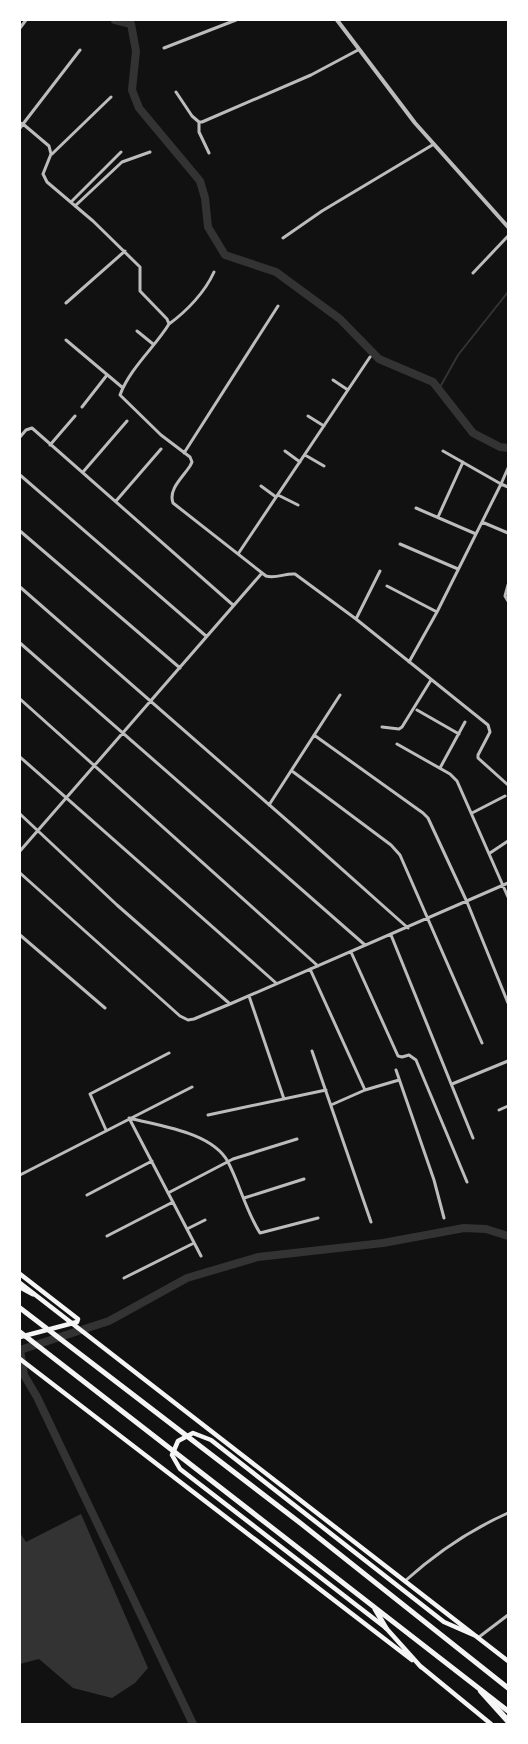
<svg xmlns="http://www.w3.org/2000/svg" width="528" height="1744" viewBox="0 0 528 1744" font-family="'Titillium Web',sans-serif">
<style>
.water{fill:#333}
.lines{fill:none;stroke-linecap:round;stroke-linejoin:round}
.stream{stroke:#333;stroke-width:2}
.canal{stroke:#333;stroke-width:8}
.minor{stroke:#bcbcbc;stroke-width:3}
.tertiary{stroke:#bcbcbc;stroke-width:4}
.secondary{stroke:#f5f5f5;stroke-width:4.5}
.trunk{stroke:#f5f5f5;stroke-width:5}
.motorway{stroke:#f5f5f5;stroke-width:6}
</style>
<rect width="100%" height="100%" fill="#111"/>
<path class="water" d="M 81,1514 L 148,1668 L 135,1683 L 112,1698 L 73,1688 L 39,1659 L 20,1664 L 20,1533 L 26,1542 Z"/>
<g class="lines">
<path class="stream" d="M 439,389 L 458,355 L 508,292"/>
<path class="canal" d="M 115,20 L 131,24 L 136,51 L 132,90 L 139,108 L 200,181 L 205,198 L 208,227 L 225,255 L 276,272 L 340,319 L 379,359 L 433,382 L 473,433 L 500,447 L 508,448
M 20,1350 L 109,1321 L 187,1278 L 258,1257 L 383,1243 L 464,1228 L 486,1229 L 508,1236
M 20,1350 L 24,1375 L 37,1397 L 193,1724"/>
<path class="minor" d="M 20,28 L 26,20
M 164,48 L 236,20
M 176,92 L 192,116 L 199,122 L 202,122 L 311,75 L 358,50
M 199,122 L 199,132 L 209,153
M 20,123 L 23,124 L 80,50
M 20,128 L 23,124 L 49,146 L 51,154 L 43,174 L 47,182 L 93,221 L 140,267 L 140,291 L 167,319 L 169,324 C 155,347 130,368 120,395 L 161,435 L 190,457 L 192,462 L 190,466 C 183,477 168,489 173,503 L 266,576 C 276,579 285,573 295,574 L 356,619 L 488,725 L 490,732 L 478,755 L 478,758 L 508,785
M 52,154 L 111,97
M 71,202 L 121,152
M 75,206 L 122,162 L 150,152
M 283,238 L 322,211 L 434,144
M 473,273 L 508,236
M 66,303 L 125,251
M 169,324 C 187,311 205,292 214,272
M 137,331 L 153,344
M 66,340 L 123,388
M 333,380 L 348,390
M 82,407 L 107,375
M 308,416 L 324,426
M 20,437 L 26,430 L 32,428 L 233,605
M 50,445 L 75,416
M 285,451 L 300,462
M 184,453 L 278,306
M 305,455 L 324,466
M 508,468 L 501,484 L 508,487
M 83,472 L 127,421
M 20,475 L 206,636
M 261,486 L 276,497
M 278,495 L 298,505
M 116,501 L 161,449
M 416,508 L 476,534
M 438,517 L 463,462
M 482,522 L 508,533
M 20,531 L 180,668
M 400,544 L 458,569
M 238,554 L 370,357
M 508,585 L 505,596 L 508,601
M 387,586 L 437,612
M 20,587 L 298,830 L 408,928
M 356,619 L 380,571
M 20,643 L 365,945
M 409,662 L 437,612 L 501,484 L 443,451
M 20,699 L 318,966
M 417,710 L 459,734
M 382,727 L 399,729 L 402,727 L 431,680
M 314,735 L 423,813 L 428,818 L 467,902 L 508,1003
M 397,744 L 450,774 L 457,781 L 508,897
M 20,757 L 276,983
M 440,768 L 465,722
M 292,771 L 391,845 L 400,855 L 482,1043
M 269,805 L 340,695
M 472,813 L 505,796
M 20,814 L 117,905 L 230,1004
M 20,851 L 262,573
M 490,853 L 508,841
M 20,873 L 180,1016 L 188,1020 L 194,1019 L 230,1004 L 508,883
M 20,935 L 105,1008
M 391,935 L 473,1138
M 351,952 L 398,1056 L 402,1057 L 409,1055 L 416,1060 L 467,1182
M 310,969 L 365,1090
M 249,996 L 284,1099
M 312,1051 L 371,1222
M 396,1070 L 434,1180 L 444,1218
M 452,1084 L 508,1061
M 331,1105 L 365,1090 L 399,1080
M 499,1110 L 508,1106
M 208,1115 L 326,1090
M 129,1118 C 159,1126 212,1132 228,1162 C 240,1185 246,1211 260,1233 L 318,1218
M 129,1118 L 201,1256
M 106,1130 L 90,1094 L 169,1053
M 20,1175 L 192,1087
M 168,1193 L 233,1159 L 297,1139
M 87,1195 L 152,1161
M 244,1198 L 304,1179
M 187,1229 L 205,1220
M 107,1236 L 173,1202
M 124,1278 L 194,1243
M 405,1581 C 435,1554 472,1529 508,1513
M 479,1637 L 508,1615"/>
<path class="tertiary" d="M 337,20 L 415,123 L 508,227"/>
<path class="secondary" d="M 20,1274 L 78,1319 L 77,1322 L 20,1337
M 20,1283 L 508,1661
M 20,1359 L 412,1660
M 419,1665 L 491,1724
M 421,1667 L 386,1628 L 180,1469 L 172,1455 L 178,1441 L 193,1433 L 211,1440 L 444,1622 L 476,1636"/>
<path class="trunk" d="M 20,1287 L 33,1294
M 20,1308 L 299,1522 L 508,1688
M 20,1332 L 508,1711
M 375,1609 L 386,1628"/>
<path class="motorway" d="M 481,1691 L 508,1721"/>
</g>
<rect width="528" height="1744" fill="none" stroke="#ffffff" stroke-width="42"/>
</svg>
